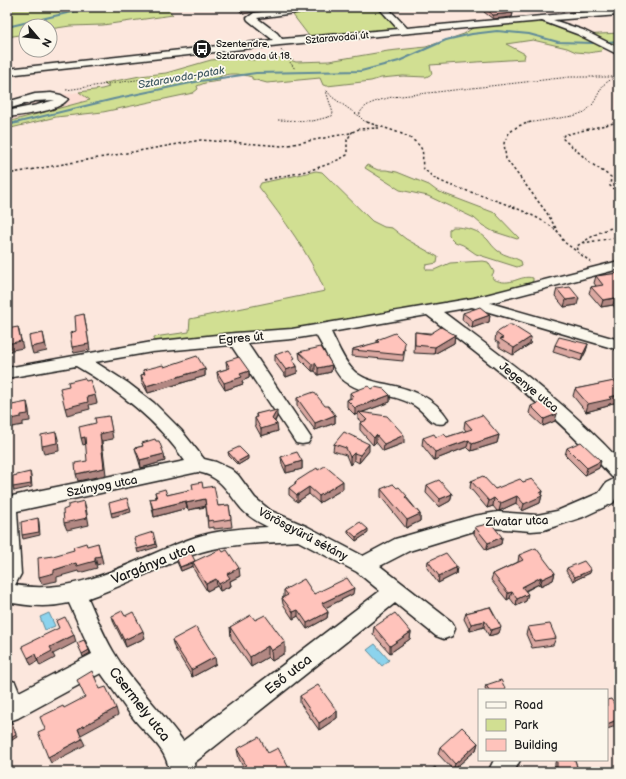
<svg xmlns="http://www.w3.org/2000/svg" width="626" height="779" viewBox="0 0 626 779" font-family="'Balsamiq Sans',sans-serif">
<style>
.built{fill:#fddcd3}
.green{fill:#d1df92;stroke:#767e57}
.water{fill:#8cd3ed;stroke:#5f8a99}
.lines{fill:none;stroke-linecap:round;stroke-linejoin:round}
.stream-far1{stroke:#5f8a99;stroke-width:2}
.stream{stroke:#5f8a99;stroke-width:2.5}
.minor-casing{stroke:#1c1c1c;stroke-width:3}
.path-far1{stroke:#1c1c1c;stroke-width:1;stroke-dasharray:1.5 1.5;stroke-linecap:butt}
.path{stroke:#1c1c1c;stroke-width:1.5;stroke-dasharray:2.5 2.5;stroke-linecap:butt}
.minor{fill:#fbf7ec;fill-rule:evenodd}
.wall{fill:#dba8a1;stroke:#1c1c1c}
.shaded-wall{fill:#b28883;stroke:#1c1c1c}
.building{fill:#ffc3bb;stroke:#1c1c1c}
.labels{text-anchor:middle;stroke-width:3.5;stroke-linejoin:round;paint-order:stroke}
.far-street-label{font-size:10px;fill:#1c1c1c;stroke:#fbf7ec}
.far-poi-label{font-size:10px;fill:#1c1c1c;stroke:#fbf7ec;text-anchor:start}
.far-water-label{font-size:11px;font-style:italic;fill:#435c65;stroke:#fbf7ec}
.street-label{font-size:12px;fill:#1c1c1c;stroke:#fbf7ec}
.near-street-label{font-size:14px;fill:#1c1c1c;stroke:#fbf7ec}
</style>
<rect width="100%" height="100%" fill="#fce7dd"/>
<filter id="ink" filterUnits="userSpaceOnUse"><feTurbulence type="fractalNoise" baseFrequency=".025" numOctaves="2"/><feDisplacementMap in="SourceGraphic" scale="8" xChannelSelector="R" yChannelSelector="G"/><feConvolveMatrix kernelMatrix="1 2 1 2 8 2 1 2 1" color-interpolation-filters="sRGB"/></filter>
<g filter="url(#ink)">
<path class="built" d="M 79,92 L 91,100 L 7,122 L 7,104 Z"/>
<path class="green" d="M 7,7 L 172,7 L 167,8 L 173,15 L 103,25 L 70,26 L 50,29 L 50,26 L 26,26 L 26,34 L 7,37 Z
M 334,7 L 378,7 L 399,28 L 399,29 L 314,37 L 309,36 L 293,15 L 295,14 L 292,13 Z
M 538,21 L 582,35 L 619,33 L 619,44 L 608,44 L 601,51 L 588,53 L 576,52 L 567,48 L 533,40 L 506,44 L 525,54 L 524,59 L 430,65 L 432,74 L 426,77 L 403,76 L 381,78 L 371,81 L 327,86 L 323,85 L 320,78 L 267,83 L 252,79 L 252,77 C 241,74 229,72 219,77 L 220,81 L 205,83 L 197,86 L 198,89 L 193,93 L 103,112 L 56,117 L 7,129 L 7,122 L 90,100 L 79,92 L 102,89 L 109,87 L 104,84 L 105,83 L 140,76 L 166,73 L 211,60 L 233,58 L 253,60 L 283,58 L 296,62 L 329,61 L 388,51 L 426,47 L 464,34 L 474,27 Z
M 367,165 L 378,170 L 386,170 L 397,172 L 429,185 L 437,191 L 495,213 L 519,238 L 517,239 L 492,231 L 482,225 L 474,218 L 428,196 L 400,190 L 365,168 Z
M 316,171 L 322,172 L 372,221 L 384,227 L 392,228 L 406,239 L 438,257 L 437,263 L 426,265 L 425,267 L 427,270 L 434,270 L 450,263 L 483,261 L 488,262 L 494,272 L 492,275 L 493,279 C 512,288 519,274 533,278 L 533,281 L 529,284 L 481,296 L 320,326 L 154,341 L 154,337 L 189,332 L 190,319 L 325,291 C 309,253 284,220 259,187 L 261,183 Z
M 453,227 C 466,227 479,230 488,240 C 491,244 494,248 498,251 C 505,256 514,257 521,261 L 522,265 L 517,267 L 476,254 L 463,245 L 455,242 L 449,236 L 449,229 Z"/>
<path class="water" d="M 49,613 L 55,626 L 45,630 L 40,617 Z
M 375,644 L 389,660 L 382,666 L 367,650 Z"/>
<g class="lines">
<path class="stream-far1" d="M 7,27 L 93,7
M 607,42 L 619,41
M 15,123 L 114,99 L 200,81 L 256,73 L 361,71 L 399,61 L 446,40 L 472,34 L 497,31 L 529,34 L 558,42 L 593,43"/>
<path class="stream" d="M 7,125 L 19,122"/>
<g class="minor-casing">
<path id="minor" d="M 299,7 L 321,7 L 317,10 L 257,18 L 277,33 L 282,39 L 398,29 L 378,7 L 387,7 L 407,28 L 619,9 L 619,15 L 553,20 L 583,30 L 619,48 L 619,55 L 577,34 L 542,21 L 280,45 L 7,75 L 7,69 L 273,40 L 248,20 L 247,18 L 254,13 Z
M 51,93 L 61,95 L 68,99 C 58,112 23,115 7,117 L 7,111 L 37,105 L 55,100 L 35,101 L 7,109 L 7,102 L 35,94 Z
M 619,261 L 619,269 L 490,303 L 619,340 L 619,350 L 472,307 L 443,312 C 504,358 567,403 619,460 L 619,493 L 613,503 L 583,517 L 544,530 L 531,531 L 492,528 L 474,531 L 409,551 L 380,566 L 452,622 L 455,629 L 452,636 L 444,639 L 436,636 L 395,603 L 194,763 L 195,772 L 169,772 C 168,749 147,736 134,719 C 122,704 112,688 101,673 L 18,718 L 7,722 L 7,679 L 15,682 L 19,692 L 92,654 L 69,603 C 47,608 28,606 7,602 L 7,497 L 185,461 C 157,420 119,391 76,366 L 7,378 L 7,368 L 152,342 L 235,333 L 292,329 L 474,298 ZM 427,315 C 493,365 557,415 612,477 L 616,478 L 606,483 L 599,493 L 557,511 L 537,515 L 498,512 L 474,516 L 395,539 L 363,556 L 308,527 L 271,511 L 255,498 L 238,475 L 231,469 L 216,462 L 204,459 L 181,430 L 154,403 L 128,383 L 95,362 L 152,352 L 231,345 L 296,443 L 302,444 L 308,443 L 311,438 L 247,343 L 292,339 L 316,335 C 323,346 333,369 341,378 C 362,398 396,391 418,408 C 428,416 432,427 445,423 L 448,419 C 434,396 410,389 386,384 C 374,382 360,378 352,369 C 343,359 337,344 331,332 ZM 198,472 C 220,476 227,491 240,507 C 247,516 258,522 268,527 C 244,528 219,530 196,537 C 136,557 81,597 15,585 L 21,574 L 17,511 ZM 298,541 L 357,572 L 380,591 L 183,741 C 161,710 132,684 113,651 C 103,634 96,616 88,598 C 127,585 163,564 201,552 C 232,543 266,543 298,541 Z
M 494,760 L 520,760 L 514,772 L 488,772 Z"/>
</g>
<path class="path-far1" d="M 281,50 L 295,69
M 619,66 L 617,70 L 619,73
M 66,90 L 150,78 L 168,78
M 327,91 L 332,97 L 359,116
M 278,120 L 313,121 L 332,116 L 333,113 L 325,88
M 370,123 L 364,121 L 359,116 C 362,103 381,100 392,97 L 570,77 L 616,77
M 527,123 L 573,116 L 585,112 L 593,104 L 603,85 L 619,74
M 614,123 L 619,122"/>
<path class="path" d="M 367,122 C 382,128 415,134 422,150 C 424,156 421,163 424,169 L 434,178 L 447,184 C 480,196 532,209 558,232
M 531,122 L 518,126 L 509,133 L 504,143 L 506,159 L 547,213 L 564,242 L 591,262
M 618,122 L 564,135 L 562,138 L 592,164 L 611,177 L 610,186 L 619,192
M 7,174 L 201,140 L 283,146 L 350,133 L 359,129 L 379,128
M 264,180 C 292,174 322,170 347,155 L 347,140 L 352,132
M 583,243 L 619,237
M 578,250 L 577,246 C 590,238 603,228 619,227"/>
<use href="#minor" class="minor"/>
</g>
<path class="wall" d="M 236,7 L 259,7 L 259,11 L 243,14 Z
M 485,8 L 513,13 L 512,17 L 493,19 L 484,12 Z
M 619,273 L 619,313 L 613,305 L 601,307 L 589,293 L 591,287 L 596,286 L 594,283 L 596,276 Z
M 557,289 L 577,305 L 564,307 L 555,296 Z
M 463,313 L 490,315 L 489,322 L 472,328 L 462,320 Z
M 415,332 L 455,335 L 454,343 L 434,354 L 414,353 Z
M 496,333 L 531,337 L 530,344 L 513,355 L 499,347 L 499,343 L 495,341 Z
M 377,340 L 405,349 L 403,361 L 352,356 L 353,349 L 377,343 Z
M 588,344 L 586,351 L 581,361 L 553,352 L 555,345 Z
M 299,352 L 332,365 L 331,372 L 318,375 L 315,371 L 312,371 L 300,359 Z
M 275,355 L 295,363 L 297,366 L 297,373 L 286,377 L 275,362 Z
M 226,361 L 249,371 L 249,378 L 242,381 L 243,384 L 225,390 L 218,379 L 217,372 L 227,369 Z
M 164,367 L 205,369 L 205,376 L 148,393 L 142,382 L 141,375 L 144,374 L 143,370 Z
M 619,376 L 619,402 L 609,404 L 608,406 L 586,412 L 573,396 L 575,389 L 617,381 Z
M 372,389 L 390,395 L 390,402 L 363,412 L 404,443 L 383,451 L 376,442 L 373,445 L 360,430 L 360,423 L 362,422 L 358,419 L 358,414 L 355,415 L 347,407 L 347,400 L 350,398 L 350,393 Z
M 297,398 L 325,406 L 335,415 L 335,423 L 315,430 L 297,406 Z
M 531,406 L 555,421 L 543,426 L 529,413 Z
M 269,412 L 277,417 L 275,422 L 278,431 L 261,436 L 255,425 L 255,418 L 256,417 L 256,414 Z
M 465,421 L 499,435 L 497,443 L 471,451 L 467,447 L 434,460 L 422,445 L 423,438 L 436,437 L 447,437 L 466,431 L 464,428 Z
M 142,443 L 165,461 L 141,468 L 137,455 L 135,448 L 143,446 Z
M 334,444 L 369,451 L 359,463 L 354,460 L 350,465 L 346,455 L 333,451 Z
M 567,448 L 599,468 L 585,475 L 565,455 Z
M 228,452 L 248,459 L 238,465 L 229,456 Z
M 281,457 L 302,461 L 302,469 L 286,473 L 282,464 Z
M 318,470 L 343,489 L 319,503 L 309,494 L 297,502 L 289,495 L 289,488 L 295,485 L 295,482 Z
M 471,481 L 495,489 L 523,482 L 543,491 L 540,503 L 522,511 L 516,503 L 499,511 L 497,511 L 493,506 L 487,508 L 470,488 Z
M 427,485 L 452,494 L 450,501 L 439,507 L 426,493 Z
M 203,488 L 218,506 L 229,505 L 232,527 L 214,529 L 214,527 L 208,528 L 206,507 L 188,510 L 187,508 L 154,517 L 150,499 L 156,498 L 155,492 L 167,495 Z
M 381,489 L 407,498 L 420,514 L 420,521 L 406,528 L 381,497 Z
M 475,527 L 502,537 L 501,544 L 486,550 L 474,534 Z
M 348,530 L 368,533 L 356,541 L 348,533 Z
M 519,555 L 555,573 L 553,580 L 540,586 L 539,584 L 526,591 L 526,601 L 516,606 L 510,598 L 507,600 L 491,580 L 493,574 L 518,562 Z
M 177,559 L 195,561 L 240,576 L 230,581 L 231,586 L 220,591 L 217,586 L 207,591 L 194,570 L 193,566 L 181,571 L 177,562 Z
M 428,561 L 457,567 L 456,574 L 438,583 L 427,568 Z
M 567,568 L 590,573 L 573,581 L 566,571 Z
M 284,590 L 314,594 L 353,594 L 325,608 L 328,612 L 327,618 L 307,629 L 298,616 L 293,619 L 283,604 L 282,598 L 284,597 Z
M 490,607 L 499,633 L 489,636 L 484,627 L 470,631 L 464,619 L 466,613 Z
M 112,616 L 125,616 L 145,638 L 126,647 L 114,623 Z
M 255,620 L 285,653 L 272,661 L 268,657 L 251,667 L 231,638 L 230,627 Z
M 374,627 L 411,632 L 410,639 L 390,653 L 373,634 Z
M 528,627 L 556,638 L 553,645 L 532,648 L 526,634 Z
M 172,640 L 216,664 L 192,677 L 174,647 Z
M 486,685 L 506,690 L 486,690 L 485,688 Z
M 300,696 L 337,711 L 337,718 L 319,730 L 300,703 Z
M 478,743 L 476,750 L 453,770 L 438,754 L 440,747 Z
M 237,749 L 268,753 L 243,767 L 239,759 Z
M 556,760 L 575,760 L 577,767 L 586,772 L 555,768 L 555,763 Z"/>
<path class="shaded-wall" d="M 256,7 L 259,7 L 259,11 L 243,14 L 242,10 Z
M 513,13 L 512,17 L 493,19 L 493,15 Z
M 579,298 L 577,305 L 564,307 L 566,300 Z
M 615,298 L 613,305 L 601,307 L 603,300 Z
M 84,314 L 90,350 L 74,353 L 72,347 Z
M 490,315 L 489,322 L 472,328 L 473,321 Z
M 18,327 L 23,348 L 7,351 L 7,344 Z
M 43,333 L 47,351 L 33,354 L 31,347 Z
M 455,335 L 454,343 L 434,354 L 435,347 Z
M 531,337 L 530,344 L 513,355 L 514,348 Z
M 588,344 L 586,351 L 581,361 L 583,354 Z
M 315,363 L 315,371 L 312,371 L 312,364 Z
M 332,365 L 331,372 L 318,375 L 318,368 Z
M 297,366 L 297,373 L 286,377 L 286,370 Z
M 205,369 L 205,376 L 148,393 L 146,386 Z
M 249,371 L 249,378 L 242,381 L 243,384 L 225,390 L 224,383 L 240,374 Z
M 95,395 L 97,403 L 89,405 L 90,409 L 67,415 L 65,408 L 87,397 Z
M 390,395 L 390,402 L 360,413 L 359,412 L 358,414 L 355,415 L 355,408 Z
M 619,395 L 619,402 L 609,404 L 608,406 L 586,412 L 588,404 L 609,397 Z
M 27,402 L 29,410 L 30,421 L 23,422 L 23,425 L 7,428 L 7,420 L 21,415 Z
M 277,410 L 277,417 L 272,425 L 277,424 L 278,431 L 261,436 L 261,429 L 272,419 Z
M 557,414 L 555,421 L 543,426 L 544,419 Z
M 335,415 L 335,423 L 315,430 L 315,423 Z
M 109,416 L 113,439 L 102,441 L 106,475 L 78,481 L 76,474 L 104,468 L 100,434 Z
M 56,432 L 58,439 L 59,451 L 44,454 L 42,446 Z
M 376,435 L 376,442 L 373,445 L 374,438 Z
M 404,435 L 404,443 L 383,451 L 384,444 Z
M 499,435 L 497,443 L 471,451 L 472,444 Z
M 85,437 L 86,444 L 83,445 L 81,438 Z
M 469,440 L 467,447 L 434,460 L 435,452 Z
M 369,444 L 369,451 L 359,463 L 360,455 Z
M 354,453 L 354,460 L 350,465 L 350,457 Z
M 164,454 L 165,461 L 141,468 L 140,460 Z
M 248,456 L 248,459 L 238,465 L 237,462 Z
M 302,461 L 302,469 L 286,473 L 286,466 Z
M 601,461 L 599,468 L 585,475 L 587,468 Z
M 30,472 L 31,476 L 32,487 L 14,491 L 13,487 Z
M 343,481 L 343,489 L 319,503 L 319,496 Z
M 309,487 L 309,494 L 297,502 L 297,495 Z
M 543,491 L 540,503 L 522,511 L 524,504 L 540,493 Z
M 452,494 L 450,501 L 439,507 L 440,499 Z
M 517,496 L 516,503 L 499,511 L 501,503 Z
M 494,498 L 493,506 L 487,508 L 489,501 Z
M 205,499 L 206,506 L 188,510 L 186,503 Z
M 84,501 L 86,508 L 89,525 L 67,530 L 64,523 Z
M 186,501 L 187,508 L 154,517 L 153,509 Z
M 130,508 L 131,512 L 112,517 L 111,513 Z
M 420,514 L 420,521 L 406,528 L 407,520 Z
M 38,518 L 39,522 L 40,535 L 23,539 L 22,535 Z
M 368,529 L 368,533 L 356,541 L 356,537 Z
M 502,537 L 501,544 L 486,550 L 488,543 Z
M 98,543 L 103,563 L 97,565 L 95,557 Z
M 156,544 L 157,547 L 138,553 L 137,549 Z
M 95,561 L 97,568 L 79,573 L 78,571 L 57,577 L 57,581 L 42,584 L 39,577 L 54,570 L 76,563 Z
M 193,563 L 193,566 L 181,571 L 180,567 Z
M 457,567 L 456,574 L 438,583 L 439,576 Z
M 239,568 L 240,576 L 230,581 L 231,586 L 220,591 L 219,584 L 227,574 Z
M 591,570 L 590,573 L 573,581 L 575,577 Z
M 555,573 L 553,580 L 540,586 L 542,579 Z
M 541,577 L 539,584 L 520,593 L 522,587 Z
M 216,579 L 217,586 L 207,591 L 206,584 Z
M 354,588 L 353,594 L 321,610 L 322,603 Z
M 512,592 L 510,598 L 507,600 L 508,593 Z
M 528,594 L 526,601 L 516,606 L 517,599 Z
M 298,610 L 298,616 L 293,619 L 293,612 Z
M 328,612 L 327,618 L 307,629 L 307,623 Z
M 485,621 L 484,627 L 470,631 L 471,624 Z
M 501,627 L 499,633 L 489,636 L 491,630 Z
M 143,631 L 145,638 L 126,647 L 124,640 Z
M 411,632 L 410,639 L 390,653 L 390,646 Z
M 74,635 L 76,642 L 53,654 L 55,658 L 40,666 L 37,659 L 50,647 Z
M 285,642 L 285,653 L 272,661 L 271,651 Z
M 268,646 L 268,657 L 251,667 L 250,657 Z
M 89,650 L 90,653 L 83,657 L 82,654 Z
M 35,654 L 38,661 L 31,665 L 28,658 Z
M 215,657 L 216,664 L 192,677 L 191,670 Z
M 116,708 L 118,715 L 81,735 L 78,729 Z
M 337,711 L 337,718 L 319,730 L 319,723 Z
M 619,719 L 619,725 L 607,729 L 607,724 Z
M 11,722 L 17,737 L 9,742 L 7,739 Z
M 82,739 L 85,745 L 51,763 L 48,757 Z
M 478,743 L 476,750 L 453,770 L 455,764 Z"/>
<path class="building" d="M 240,7 L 256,7 L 242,10 Z
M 494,7 L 504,7 L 513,13 L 493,15 L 485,8 Z
M 619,273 L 619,304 L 615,298 L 603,300 L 591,287 L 603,285 L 596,276 Z
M 570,287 L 579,298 L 566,300 L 557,289 Z
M 480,307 L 490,315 L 473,321 L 463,313 Z
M 84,314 L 89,344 L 72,347 L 70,333 L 76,331 L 75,316 Z
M 509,325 L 512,325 L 531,337 L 514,348 L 500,339 L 503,338 L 496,333 Z
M 18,327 L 21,341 L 7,344 L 7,329 Z
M 441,327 L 455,335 L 435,347 L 415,345 L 415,332 L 430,334 Z
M 43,333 L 45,344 L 31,347 L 29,336 Z
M 395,333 L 405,343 L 403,355 L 353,350 L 353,349 L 379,342 L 377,340 Z
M 559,337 L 588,344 L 583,354 L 555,345 Z
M 321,347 L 332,365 L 318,368 L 315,363 L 312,364 L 299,352 Z
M 289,350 L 295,358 L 292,360 L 297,366 L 286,370 L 275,355 Z
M 197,356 L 205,369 L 146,386 L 141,375 L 145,374 L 143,370 L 163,365 L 164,367 Z
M 239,357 L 249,371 L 240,374 L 242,377 L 224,383 L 217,372 L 230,368 L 226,361 Z
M 84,378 L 86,381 L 90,380 L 95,395 L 87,397 L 88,402 L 65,408 L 60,388 L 69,386 L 68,382 Z
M 619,380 L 619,395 L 609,397 L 611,399 L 588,404 L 575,389 Z
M 368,386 L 372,389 L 375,387 L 384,389 L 390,395 L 355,408 L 347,400 L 354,397 L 350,393 Z
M 314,392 L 325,406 L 328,406 L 335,415 L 315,423 L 297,398 Z
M 542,401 L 557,414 L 544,419 L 531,406 Z
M 27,402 L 28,414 L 21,415 L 21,417 L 7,420 L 7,406 Z
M 277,410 L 272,419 L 277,424 L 261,429 L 255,418 L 257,417 L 256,414 L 268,411 L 269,412 Z
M 359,412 L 387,416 L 404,435 L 384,444 L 376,435 L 374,438 L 360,423 L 367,420 Z
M 482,415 L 499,435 L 472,444 L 469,440 L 435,452 L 423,438 L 434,434 L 436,437 L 444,434 L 447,437 L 472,429 L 465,421 Z
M 109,416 L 112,431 L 100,434 L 104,468 L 76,474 L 75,463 L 87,461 L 85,437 L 81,438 L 79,427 L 96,423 L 95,418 Z
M 56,432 L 57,443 L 42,446 L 41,435 Z
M 344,432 L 369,444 L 360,455 L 354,453 L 350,457 L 346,448 L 334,444 Z
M 155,439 L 156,441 L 159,441 L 164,454 L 140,460 L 135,448 L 143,446 L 142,443 Z
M 581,442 L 601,461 L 587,468 L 567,448 Z
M 239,447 L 248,456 L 237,462 L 228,452 Z
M 297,452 L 302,461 L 286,466 L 281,457 Z
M 325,466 L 343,481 L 319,496 L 309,487 L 297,495 L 289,488 L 296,483 L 295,482 L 317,468 L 318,470 Z
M 30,472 L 31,484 L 13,487 L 13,476 Z
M 483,476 L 495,489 L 520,479 L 523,482 L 532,479 L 543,491 L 540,493 L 542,496 L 524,504 L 517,496 L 501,503 L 499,503 L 494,498 L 489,501 L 471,481 Z
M 439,480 L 452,494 L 440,499 L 427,485 Z
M 202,482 L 203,488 L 214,486 L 218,506 L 229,505 L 231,519 L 213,522 L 213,520 L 208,521 L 205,499 L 186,503 L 186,501 L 153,509 L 150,499 L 157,498 L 155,492 L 165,489 L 167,495 L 193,489 L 192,484 Z
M 393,484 L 397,488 L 399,487 L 407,496 L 405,497 L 420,514 L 407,520 L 381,489 Z
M 127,498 L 130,508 L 111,513 L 109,503 Z
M 84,501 L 87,518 L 64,523 L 63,510 L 68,508 L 68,505 Z
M 38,518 L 39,532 L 22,535 L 21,522 Z
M 360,522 L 368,529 L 356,537 L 348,530 Z
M 491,523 L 502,537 L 488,543 L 475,527 Z
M 153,532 L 156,544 L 137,549 L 134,538 Z
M 86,543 L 87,546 L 98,543 L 101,556 L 95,557 L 95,561 L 77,566 L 76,563 L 54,570 L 54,573 L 39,577 L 38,558 L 53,556 L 74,550 L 73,547 Z
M 536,548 L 555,573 L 542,579 L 541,577 L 522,587 L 528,594 L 517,599 L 512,592 L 508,593 L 493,574 L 523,560 L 519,555 Z
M 221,549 L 223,552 L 227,550 L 239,568 L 227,574 L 230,578 L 219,584 L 216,579 L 206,584 L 193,562 Z
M 191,553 L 195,561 L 180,567 L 177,559 Z
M 446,553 L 457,567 L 439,576 L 428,561 Z
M 584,561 L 591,570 L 575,577 L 567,568 Z
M 347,578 L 354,588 L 322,603 L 328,612 L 307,623 L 298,610 L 293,612 L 282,598 L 288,595 L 284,590 L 304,579 L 314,594 Z
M 490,607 L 501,627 L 491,630 L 485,621 L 471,624 L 466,613 Z
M 122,611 L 125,616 L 133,612 L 143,631 L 124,640 L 112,616 Z
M 395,613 L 411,632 L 390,646 L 374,627 Z
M 251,615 L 255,620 L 265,615 L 285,642 L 271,651 L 268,646 L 250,657 L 230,627 Z
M 65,617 L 74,635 L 50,647 L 52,651 L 37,659 L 35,654 L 28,658 L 22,646 L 59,628 L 56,621 Z
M 550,624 L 556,638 L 534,641 L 528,627 Z
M 196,627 L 215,657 L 191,670 L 172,640 Z
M 84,640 L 89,650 L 82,654 L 77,643 Z
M 92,671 L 100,689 L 106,687 L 116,708 L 78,729 L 82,739 L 48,757 L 38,732 L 45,729 L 40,717 L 63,706 L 64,708 L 85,697 L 77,680 Z
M 501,680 L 506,690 L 489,690 L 486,685 Z
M 318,685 L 337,711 L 319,723 L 300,696 Z
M 611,699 L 619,711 L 619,719 L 607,724 L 607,700 Z
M 11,722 L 16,734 L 7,739 L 7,723 Z
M 462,727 L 478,743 L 455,764 L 440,747 Z
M 259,737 L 268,753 L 278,748 L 291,772 L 233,772 L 246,765 L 237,749 Z
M 557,760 L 575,760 L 577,767 L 586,772 L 550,772 L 552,767 L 557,768 Z
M 435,767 L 439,772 L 428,772 Z
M 93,769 L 94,772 L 87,772 Z"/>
</g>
<defs>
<g id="bus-disc" transform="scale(1)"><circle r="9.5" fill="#1c1c1c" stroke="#fbf7ec"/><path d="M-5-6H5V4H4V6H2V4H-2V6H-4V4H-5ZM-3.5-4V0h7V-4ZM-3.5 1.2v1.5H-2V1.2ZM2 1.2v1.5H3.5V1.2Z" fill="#fff"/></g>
</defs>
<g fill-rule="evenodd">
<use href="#bus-disc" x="202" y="49"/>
</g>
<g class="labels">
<g class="far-street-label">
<text transform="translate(337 37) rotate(-5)" y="4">Sztaravodai út</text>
</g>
<g class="far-poi-label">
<text x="216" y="47">Szentendre,<tspan x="216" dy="12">Sztaravoda út 18.</tspan></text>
</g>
<g class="far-water-label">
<text transform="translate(181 77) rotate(-10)" y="4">Sztaravoda-patak</text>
</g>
<g class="street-label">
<text transform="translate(241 338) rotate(-5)" y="4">Egres út</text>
<text transform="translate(529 387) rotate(39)" y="4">Jegenye utca</text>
<text transform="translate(102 486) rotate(-11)" y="4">Szúnyog utca</text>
<text transform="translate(517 521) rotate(-2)" y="4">Zivatar utca</text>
<text transform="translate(303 534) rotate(28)" y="4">Vörösgyűrű sétány</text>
</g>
<g class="near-street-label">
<text transform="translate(153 563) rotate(-22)" y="5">Vargánya utca</text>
<text transform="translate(288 674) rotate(-38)" y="5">Eső utca</text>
<text transform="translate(140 704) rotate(52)" y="5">Csermely utca</text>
</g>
</g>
<rect width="626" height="779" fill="none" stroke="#fbf7ec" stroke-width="24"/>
<rect x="12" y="12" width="602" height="755" fill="none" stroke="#1c1c1c" stroke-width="1.5" filter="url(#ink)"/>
<rect x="478" y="689" width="130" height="72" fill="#fbf7ec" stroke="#a29f99"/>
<rect x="486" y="702" width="20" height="6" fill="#fbf7ec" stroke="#a29f99"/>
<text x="514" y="709" font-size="12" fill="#1c1c1c">Road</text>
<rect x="486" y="719" width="20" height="12" fill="#d1df92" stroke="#a29f99"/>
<text x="514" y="729" font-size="12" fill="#1c1c1c">Park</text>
<rect x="486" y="739" width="20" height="12" fill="#ffc3bb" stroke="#a29f99"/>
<text x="514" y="749" font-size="12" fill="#1c1c1c">Building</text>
<g transform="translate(38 38) rotate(118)"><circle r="19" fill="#fbf7ec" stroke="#a29f99"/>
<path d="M0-3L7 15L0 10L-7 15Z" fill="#1c1c1c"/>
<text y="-6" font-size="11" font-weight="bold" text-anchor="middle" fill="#1c1c1c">N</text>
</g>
</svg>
